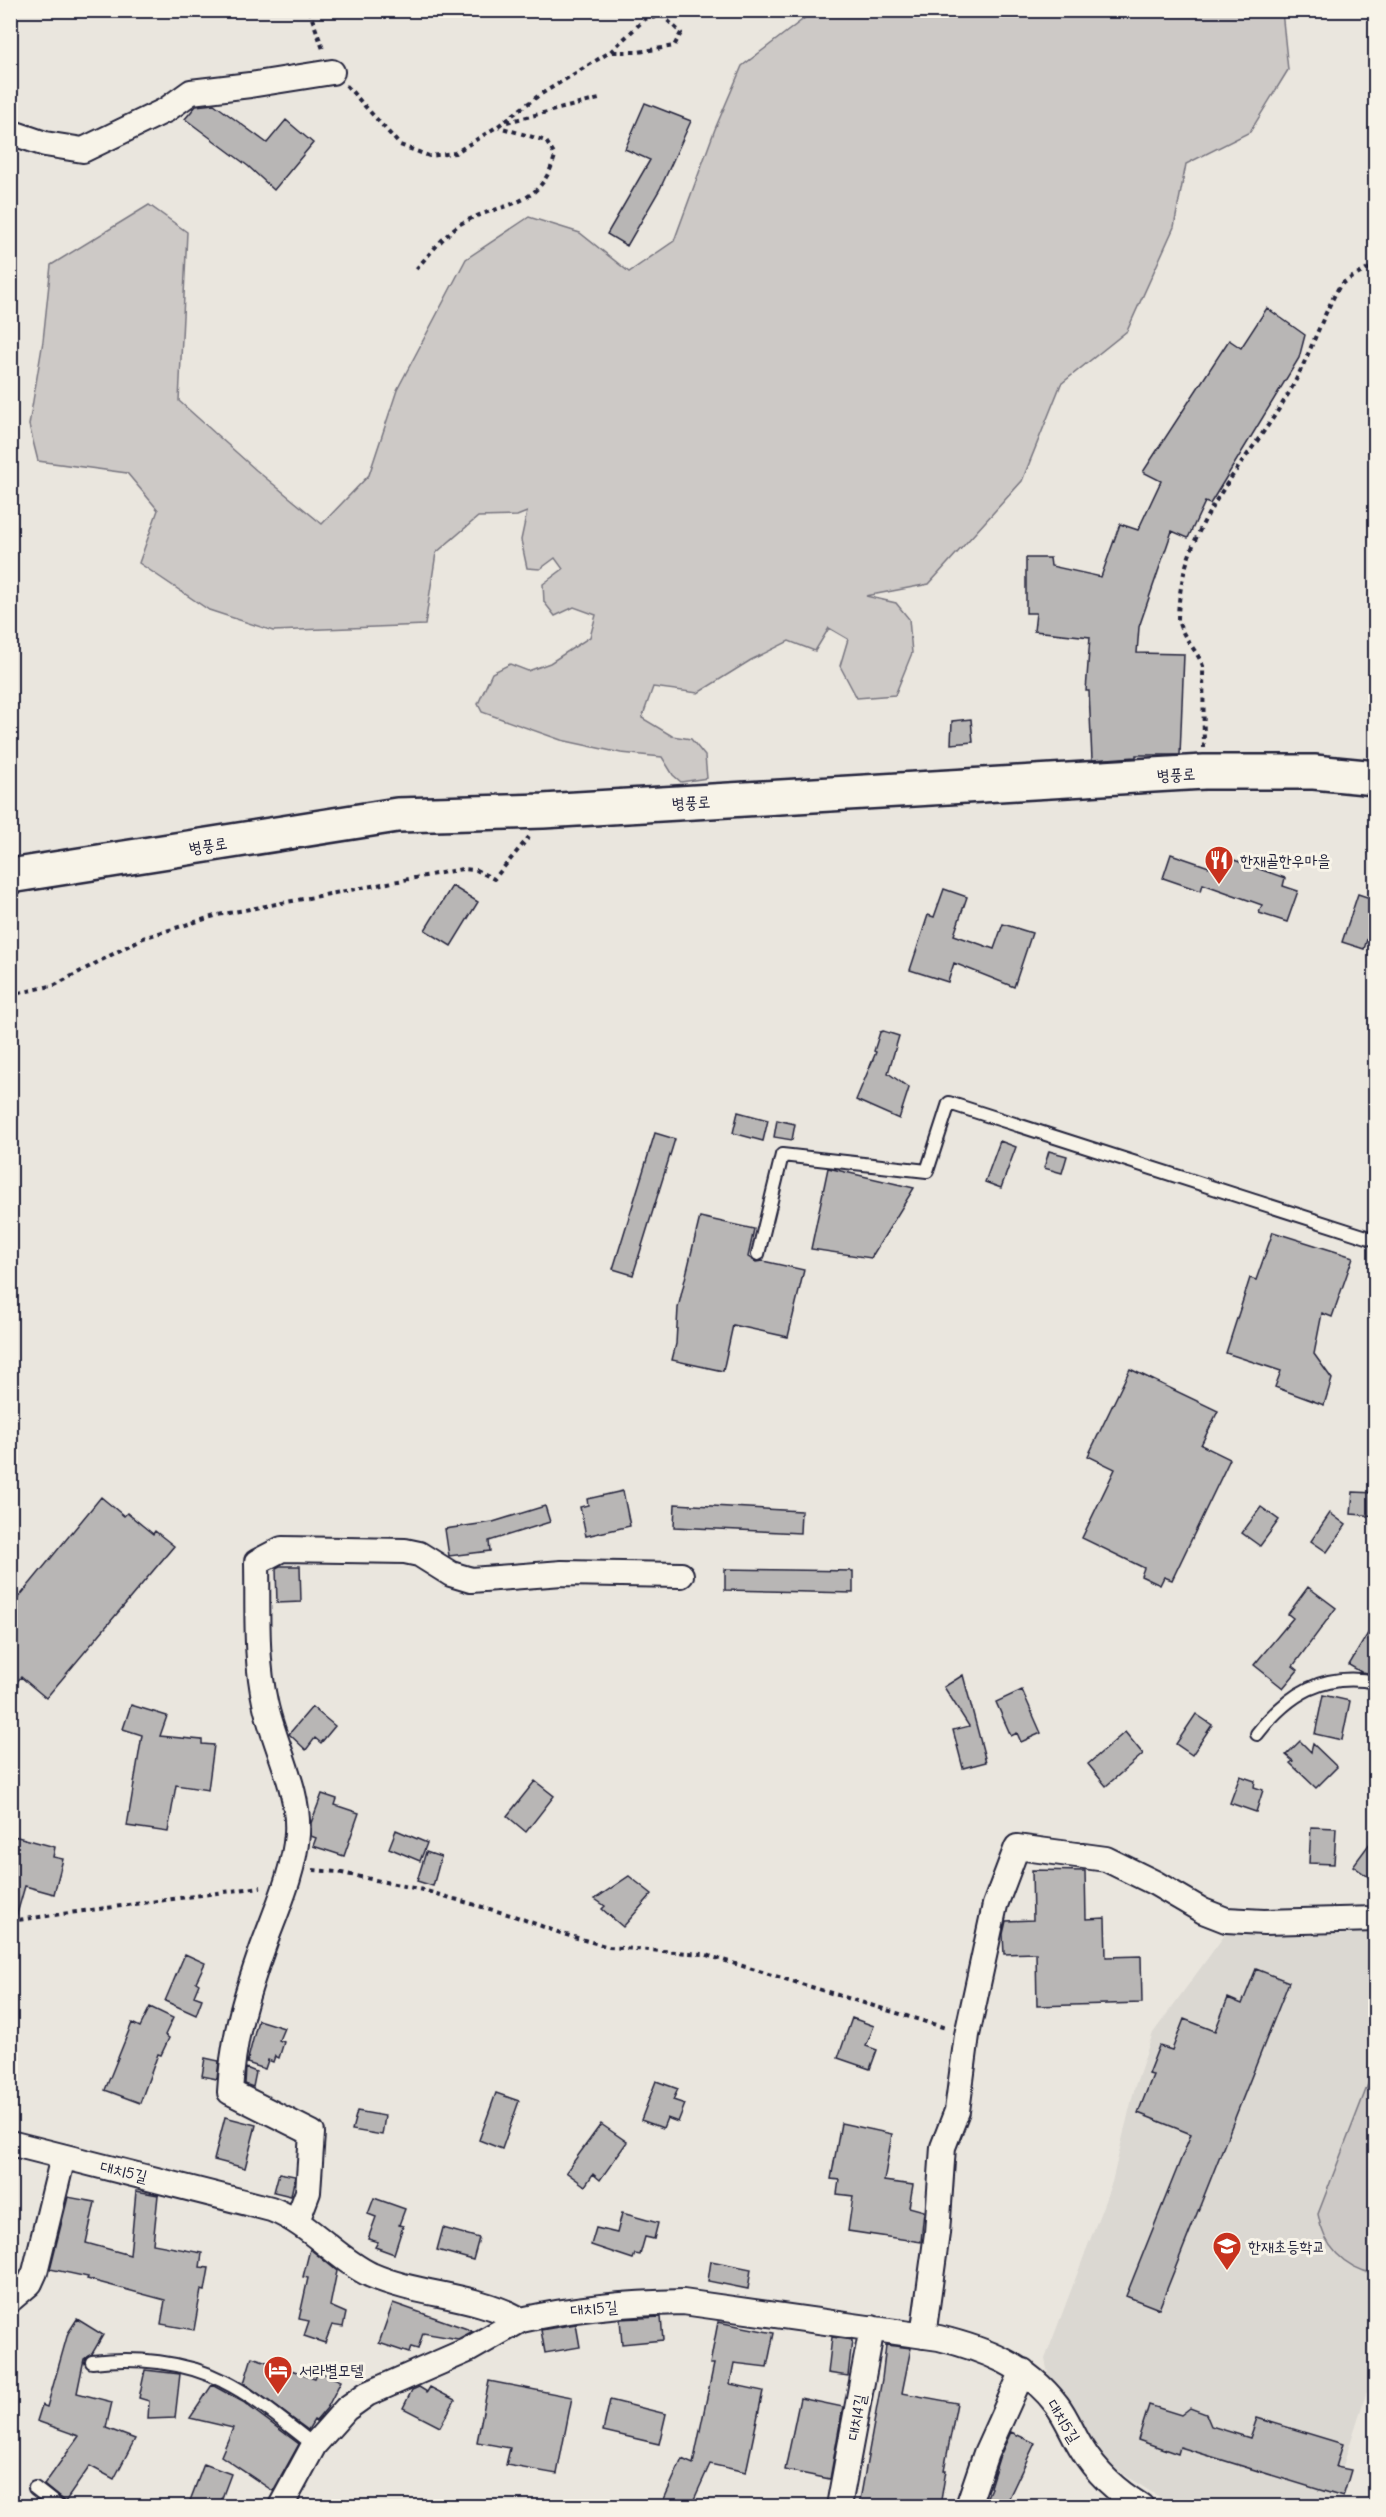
<svg xmlns="http://www.w3.org/2000/svg" width="1386" height="2517" viewBox="0 0 1386 2517" font-family="'Comic Neue','Poor Story',sans-serif">
<style>
.built{fill:#dbd8d2}
.green{fill:#cdc9c6;stroke:#787680;stroke-width:1.5}
.building{fill:#b8b6b5;stroke:#22223b;stroke-width:1.5}
.lines{fill:none;stroke-linecap:round;stroke-linejoin:round}
.service-casing{stroke:#22223b;stroke-width:16}
.minor-casing{stroke:#22223b;stroke-width:28}
.secondary-casing{stroke:#22223b;stroke-width:38}
.path{stroke:#22223b;stroke-width:4;stroke-dasharray:4.5 4.5;stroke-linecap:butt}
.service{stroke:#f7f3e8;stroke-width:12}
.minor{stroke:#f7f3e8;stroke-width:24}
.secondary{stroke:#f7f3e8;stroke-width:33}
.labels{text-anchor:middle;stroke-width:6;stroke-linejoin:round;paint-order:stroke}
.street-label{font-size:16px;fill:#22223b;stroke:#f7f3e8}
.poi-label{font-size:16px;fill:#22223b;stroke:#f7f3e8;text-anchor:start}
</style>
<rect width="100%" height="100%" fill="#eae6de"/>
<filter id="ink" filterUnits="userSpaceOnUse"><feTurbulence type="fractalNoise" baseFrequency=".0167" numOctaves="2"/><feDisplacementMap in="SourceGraphic" scale="12" xChannelSelector="R" yChannelSelector="G"/><feConvolveMatrix kernelMatrix="1 2 1 2 8 2 1 2 1" color-interpolation-filters="sRGB"/></filter>
<g filter="url(#ink)">
<path class="built" d="M 1375,1924 L 1375,2380 L 1366,2394 L 1330,2506 L 1173,2506 L 1120,2472 L 1105,2460 L 1048,2374 L 1045,2359 L 1112,2182 L 1135,2086 L 1153,2033 L 1232,1925 Z"/>
<path class="green" d="M 814,11 L 1282,11 L 1288,70 L 1250,132 L 1186,164 L 1174,227 L 1127,331 L 1061,384 L 1022,481 L 929,584 L 866,596 L 896,603 L 909,619 L 912,653 L 895,695 L 857,698 L 840,666 L 848,639 L 829,628 L 815,651 L 789,641 L 751,660 L 698,693 L 653,687 L 642,718 L 672,736 L 691,739 L 705,756 L 707,778 L 681,782 L 673,775 L 662,757 L 621,753 L 561,740 L 482,712 L 478,704 L 492,673 L 510,664 L 528,671 L 550,663 L 590,637 L 596,615 L 574,607 L 555,616 L 544,602 L 543,584 L 563,569 L 555,558 L 540,569 L 527,568 L 521,540 L 527,512 L 517,516 L 478,517 L 436,553 L 425,625 L 273,631 L 209,610 L 139,563 L 158,510 L 127,473 L 38,461 L 29,425 L 43,341 L 51,265 L 149,205 L 187,232 L 179,401 L 256,470 L 322,524 L 369,475 L 397,390 L 466,259 L 529,217 L 580,233 L 629,272 L 674,241 L 715,129 L 742,66 Z
M 1375,2072 L 1375,2274 C 1344,2268 1323,2246 1318,2214 L 1372,2074 Z"/>
<path class="building" d="M 645,103 L 691,121 L 660,189 L 627,246 L 607,234 L 650,160 L 625,149 Z
M 214,104 L 267,143 L 286,120 L 313,143 L 274,190 L 248,166 L 185,119 L 196,106 Z
M 1267,308 L 1305,335 L 1299,358 L 1210,504 L 1205,502 L 1188,538 L 1172,531 L 1139,627 L 1137,653 L 1184,654 L 1180,755 L 1136,755 L 1136,757 L 1092,760 L 1089,691 L 1086,691 L 1090,637 L 1034,631 L 1036,613 L 1026,613 L 1026,558 L 1050,558 L 1051,566 L 1101,577 L 1120,524 L 1138,530 L 1161,481 L 1143,472 L 1229,340 L 1241,348 Z
M 971,719 L 973,742 L 951,744 L 952,721 Z
M 1171,854 L 1212,868 L 1217,854 L 1285,878 L 1283,886 L 1298,891 L 1287,922 L 1259,913 L 1262,905 L 1203,884 L 1201,891 L 1163,878 Z
M 452,886 L 478,902 L 451,946 L 425,930 Z
M 944,889 L 967,897 L 954,935 L 994,949 L 1003,924 L 1032,933 L 1014,987 L 954,963 L 948,982 L 910,970 L 928,915 L 934,917 Z
M 1358,894 L 1376,900 L 1376,932 L 1370,930 L 1364,949 L 1342,942 Z
M 883,1031 L 899,1036 L 888,1073 L 909,1088 L 899,1119 L 856,1100 L 876,1052 L 874,1051 L 880,1032 Z
M 738,1112 L 768,1120 L 763,1141 L 733,1133 Z
M 777,1120 L 795,1124 L 792,1140 L 774,1137 Z
M 655,1133 L 675,1139 L 633,1275 L 613,1269 Z
M 1000,1141 L 1016,1147 L 1001,1188 L 985,1182 Z
M 1049,1151 L 1067,1156 L 1062,1173 L 1044,1168 Z
M 828,1168 L 914,1188 L 871,1258 L 811,1249 Z
M 700,1217 L 754,1229 L 748,1257 L 756,1262 L 763,1261 L 804,1270 L 788,1337 L 733,1325 L 723,1371 L 672,1360 L 676,1344 L 678,1308 Z
M 1273,1232 L 1353,1257 L 1332,1317 L 1322,1313 L 1314,1354 L 1332,1379 L 1324,1405 L 1275,1387 L 1281,1371 L 1226,1353 L 1250,1278 L 1256,1280 Z
M 1130,1369 L 1218,1411 L 1201,1445 L 1230,1459 L 1172,1580 L 1164,1577 L 1160,1585 L 1141,1576 L 1144,1568 L 1082,1538 L 1115,1469 L 1088,1456 Z
M 623,1491 L 630,1526 L 586,1536 L 580,1507 L 588,1505 L 587,1499 Z
M 1353,1492 L 1376,1493 L 1376,1516 L 1351,1514 Z
M 101,1497 L 124,1516 L 127,1513 L 153,1534 L 155,1531 L 174,1546 L 46,1698 L 21,1677 L 10,1690 L 10,1608 Z
M 675,1504 L 801,1511 L 800,1533 L 674,1527 Z
M 545,1506 L 550,1522 L 489,1541 L 490,1551 L 449,1556 L 445,1529 L 493,1522 Z
M 1261,1507 L 1279,1520 L 1260,1546 L 1242,1533 Z
M 1330,1513 L 1346,1525 L 1327,1552 L 1311,1541 Z
M 280,1566 L 300,1566 L 301,1602 L 277,1603 L 276,1568 Z
M 725,1569 L 853,1571 L 853,1593 L 725,1590 Z
M 1308,1587 L 1336,1608 L 1293,1666 L 1298,1670 L 1283,1688 L 1254,1665 L 1293,1618 L 1288,1614 Z
M 1376,1620 L 1376,1674 L 1361,1672 L 1349,1665 Z
M 963,1675 L 986,1762 L 963,1768 L 953,1730 L 969,1726 L 944,1687 Z
M 1022,1690 L 1041,1733 L 1021,1742 L 1017,1733 L 1011,1736 L 996,1702 Z
M 1323,1695 L 1350,1701 L 1342,1740 L 1315,1734 Z
M 131,1705 L 167,1716 L 160,1736 L 202,1740 L 202,1744 L 214,1745 L 208,1790 L 176,1785 L 168,1832 L 127,1826 L 142,1735 L 123,1729 Z
M 312,1707 L 335,1726 L 321,1743 L 315,1738 L 306,1750 L 289,1734 Z
M 1196,1714 L 1212,1725 L 1192,1755 L 1176,1744 Z
M 1125,1732 L 1143,1754 L 1106,1786 L 1088,1764 Z
M 1300,1741 L 1311,1752 L 1313,1744 L 1337,1767 L 1316,1788 L 1290,1763 L 1293,1761 L 1286,1755 Z
M 1240,1776 L 1255,1781 L 1254,1787 L 1263,1790 L 1256,1812 L 1230,1803 Z
M 535,1781 L 554,1796 L 526,1832 L 507,1816 Z
M 322,1794 L 337,1799 L 335,1805 L 359,1813 L 344,1856 L 313,1846 L 316,1838 L 311,1836 L 311,1823 Z
M 1311,1827 L 1336,1828 L 1334,1864 L 1309,1863 Z
M 396,1830 L 427,1843 L 420,1861 L 389,1848 Z
M 10,1835 L 55,1847 L 53,1857 L 63,1859 L 54,1894 L 25,1886 L 15,1921 L 10,1920 Z
M 1376,1835 L 1376,1882 L 1353,1866 Z
M 426,1852 L 441,1857 L 433,1886 L 417,1881 Z
M 1032,1870 L 1085,1871 L 1086,1919 L 1105,1918 L 1106,1957 L 1141,1956 L 1142,2003 L 1037,2006 L 1036,1953 L 1004,1954 L 1003,1934 L 1006,1921 L 1033,1920 Z
M 629,1876 L 652,1894 L 623,1927 L 602,1909 L 605,1906 L 595,1899 Z
M 185,1954 L 205,1963 L 196,1982 L 199,1984 L 194,1996 L 202,1999 L 196,2015 L 165,2001 Z
M 1256,1969 L 1289,1982 L 1159,2309 L 1126,2296 L 1191,2134 L 1138,2113 L 1153,2075 L 1148,2074 L 1159,2046 L 1172,2050 L 1184,2019 L 1215,2031 L 1228,1998 L 1242,2004 Z
M 150,2007 L 173,2018 L 165,2035 L 169,2038 L 161,2055 L 158,2054 L 140,2103 L 105,2090 L 132,2023 L 140,2027 Z
M 852,2018 L 874,2026 L 866,2046 L 877,2050 L 870,2069 L 838,2058 Z
M 258,2020 L 284,2028 L 279,2040 L 284,2042 L 279,2058 L 275,2056 L 273,2062 L 268,2060 L 265,2069 L 247,2063 Z
M 205,2058 L 219,2061 L 217,2079 L 202,2076 Z
M 246,2068 L 256,2072 L 253,2087 L 245,2084 Z
M 656,2081 L 678,2089 L 673,2100 L 685,2104 L 678,2122 L 667,2118 L 663,2128 L 641,2120 Z
M 496,2093 L 519,2101 L 502,2149 L 479,2140 Z
M 357,2111 L 385,2116 L 382,2135 L 352,2130 Z
M 225,2117 L 256,2125 L 245,2168 L 214,2160 Z
M 841,2123 L 892,2134 L 884,2181 L 913,2185 L 909,2207 L 924,2211 L 921,2242 L 848,2231 L 853,2196 L 837,2194 L 839,2180 L 831,2179 Z
M 601,2124 L 627,2142 L 600,2180 L 593,2174 L 585,2186 L 566,2172 Z
M 279,2173 L 295,2176 L 291,2196 L 274,2192 Z
M 136,2191 L 158,2195 L 153,2244 L 202,2253 L 200,2267 L 209,2268 L 205,2291 L 201,2290 L 194,2330 L 161,2324 L 165,2300 L 87,2279 L 88,2277 L 50,2269 L 68,2197 L 95,2202 L 86,2243 L 130,2255 Z
M 374,2198 L 405,2209 L 399,2225 L 403,2226 L 394,2254 L 375,2247 L 378,2242 L 368,2239 L 376,2217 L 368,2214 Z
M 622,2213 L 658,2223 L 654,2239 L 645,2237 L 640,2255 L 635,2254 L 633,2259 L 591,2245 L 596,2228 L 617,2233 Z
M 443,2228 L 479,2238 L 473,2260 L 437,2250 Z
M 310,2249 L 337,2271 L 330,2306 L 346,2313 L 343,2327 L 332,2325 L 325,2343 L 304,2336 L 309,2321 L 299,2319 L 308,2278 L 303,2277 Z
M 711,2261 L 751,2269 L 748,2289 L 708,2281 Z
M 393,2303 L 473,2331 L 458,2339 L 423,2333 L 418,2349 L 411,2347 L 409,2353 L 379,2343 Z
M 661,2317 L 663,2340 L 622,2344 L 620,2319 Z
M 77,2319 L 103,2335 L 92,2354 L 84,2359 L 77,2393 L 112,2402 L 106,2428 L 135,2439 L 114,2479 L 90,2466 L 65,2502 L 44,2485 L 79,2436 L 37,2421 L 42,2405 L 47,2407 L 68,2333 Z
M 718,2322 L 774,2333 L 767,2367 L 734,2363 L 730,2384 L 763,2391 L 746,2472 L 710,2464 L 691,2506 L 661,2506 L 682,2459 L 693,2464 L 714,2364 L 710,2364 Z
M 576,2324 L 580,2347 L 545,2353 L 541,2330 Z
M 832,2337 L 852,2340 L 848,2376 L 828,2373 Z
M 886,2345 L 911,2348 L 902,2393 L 957,2403 L 944,2470 L 946,2470 L 940,2506 L 859,2506 L 882,2379 Z
M 252,2357 L 315,2378 L 318,2371 L 341,2381 L 327,2408 L 316,2421 L 314,2420 L 308,2430 L 244,2383 Z
M 145,2370 L 180,2374 L 175,2418 L 148,2419 L 149,2401 L 139,2398 Z
M 489,2381 L 572,2397 L 557,2474 L 506,2465 L 510,2448 L 477,2442 Z
M 212,2385 L 243,2402 L 299,2444 L 273,2491 L 221,2456 L 233,2428 L 190,2418 Z
M 419,2387 L 427,2392 L 430,2387 L 455,2400 L 440,2427 L 403,2408 L 412,2390 Z
M 800,2398 L 843,2407 L 830,2479 L 785,2470 Z
M 610,2400 L 666,2414 L 659,2444 L 603,2431 Z
M 1149,2405 L 1181,2415 L 1190,2408 L 1206,2414 L 1211,2426 L 1250,2438 L 1257,2418 L 1343,2444 L 1336,2467 L 1351,2470 L 1343,2497 L 1180,2447 L 1178,2454 L 1138,2440 Z
M 1011,2432 L 1035,2443 L 1005,2506 L 983,2506 L 991,2488 L 990,2487 L 999,2458 Z
M 204,2464 L 231,2474 L 219,2506 L 188,2506 Z"/>
<g class="lines">
<g class="service-casing">
<path id="service" d="M 758,1254 L 782,1155 L 927,1171 L 949,1103 L 1376,1240
M 1257,1734 C 1289,1693 1323,1672 1376,1682
M 92,2362 C 135,2357 184,2361 223,2381 C 256,2397 285,2423 314,2445
M 35,2488 L 58,2506"/>
</g>
<g class="minor-casing">
<path id="minor" d="M 10,132 L 45,144 L 83,150 L 166,110 L 191,92 L 250,85 L 332,72
M 10,2143 L 271,2209 C 311,2224 335,2258 371,2275 C 419,2296 475,2294 521,2320 C 574,2308 629,2303 683,2302 L 939,2338 C 984,2349 1027,2365 1057,2405 C 1067,2418 1073,2435 1082,2449 C 1097,2474 1116,2491 1141,2506
M 297,2221 L 308,2192 L 312,2133 L 230,2092 C 233,2037 245,1998 263,1947 C 276,1911 294,1873 297,1834 C 300,1789 274,1746 265,1702 C 255,1657 258,1609 257,1562 L 282,1549 L 405,1551 L 419,1554 L 451,1574 L 471,1580 L 562,1573 L 681,1575
M 10,2300 L 30,2283 L 35,2272 L 63,2157
M 923,2336 L 937,2233 L 943,2147 L 957,2111 L 967,2035 L 995,1905 L 1017,1847 L 1106,1859 L 1155,1883 L 1203,1911 L 1226,1920 L 1264,1922 L 1376,1919
M 281,2506 L 314,2445 L 346,2409 L 367,2394 L 468,2350 L 521,2320
M 839,2506 L 872,2328
M 968,2506 L 986,2453 L 1023,2371"/>
</g>
<g class="secondary-casing">
<path id="secondary" d="M 10,876 L 397,815 L 543,811 L 1204,772 L 1314,772 L 1376,778"/>
</g>
<path class="path" d="M 309,10 L 324,52
M 346,85 L 400,145 L 429,156 L 455,153 L 498,126 L 538,96 L 610,52 L 645,19 L 663,16 L 681,33 L 674,46 L 639,52 L 610,52
M 507,122 L 599,99
M 416,269 C 427,257 449,230 462,223 C 502,201 539,211 555,156 L 546,141 L 499,127
M 1204,748 L 1203,666 C 1197,650 1182,637 1178,620 C 1179,524 1245,468 1290,391 C 1309,357 1320,321 1339,287 C 1348,276 1365,274 1376,262
M 10,995 L 55,985 L 143,938 L 218,915 L 462,869 L 476,870 L 494,879 L 529,837
M 313,1870 L 337,1872 L 423,1890 L 514,1916 L 563,1934 L 609,1947 L 703,1954 L 946,2028
M 10,1921 L 261,1887"/>
<use href="#service" class="service"/>
<use href="#minor" class="minor"/>
<use href="#secondary" class="secondary"/>
</g>
</g>
<defs>
<g id="restaurant-pin" transform="scale(1.5)"><path d="M0 17L-7.5 6A9.5 9.5 0 1 1 7.5 6Z" fill="#c8321e" stroke="#f7f3e8"/><path d="M-5-6h1v4h1v-4h1v4h1v-4h1v5L-1.5 .5V6h-2V.5L-5-1ZM5-6V6H3V1.5H1.5Q1.5-4 5-6Z" fill="#fff"/></g>
<g id="school-pin" transform="scale(1.5)"><path d="M0 17L-7.5 6A9.5 9.5 0 1 1 7.5 6Z" fill="#c8321e" stroke="#f7f3e8"/><path d="M0-5L7-2L0 1L-7-2ZM-4 1L0 2.5L4 1V4Q0 6-4 4Z" fill="#fff"/></g>
<g id="hotel-pin" transform="scale(1.5)"><path d="M0 17L-7.5 6A9.5 9.5 0 1 1 7.5 6Z" fill="#c8321e" stroke="#f7f3e8"/><path d="M-6-4.5h1.5V1H6V5H4.5V3h-9V5H-6ZM-4 0a1.8 1.8 0 1 1 3.6 0ZM.5 0V-2.5h3Q6-2.5 6 0Z" fill="#fff"/></g>
</defs>
<g fill-rule="evenodd">
<use href="#restaurant-pin" x="1219" y="860"/>
<use href="#school-pin" x="1227" y="2246"/>
<use href="#hotel-pin" x="278" y="2370"/>
</g>
<g class="labels">
<g class="street-label">
<text transform="translate(1176 774) rotate(-3)" y="6">병풍로</text>
<text transform="translate(691 802) rotate(-3)" y="6">병풍로</text>
<text transform="translate(208 845) rotate(-9)" y="6">병풍로</text>
<text transform="translate(124 2171) rotate(13)" y="6">대치5길</text>
<text transform="translate(594 2308) rotate(-5)" y="6">대치5길</text>
<text transform="translate(856 2417) rotate(-80)" y="6">대치4길</text>
<text transform="translate(1064 2421) rotate(58)" y="6">대치5길</text>
</g>
<g class="poi-label">
<text x="1240" y="866">한재골한우마을</text>
<text x="1248" y="2252">한재초등학교</text>
<text x="299" y="2376">서라별모텔</text>
</g>
</g>
<rect width="1386" height="2517" fill="none" stroke="#f7f3e8" stroke-width="36"/>
<rect x="18" y="18" width="1350" height="2481" fill="none" stroke="#22223b" stroke-width="2" filter="url(#ink)"/>
</svg>
